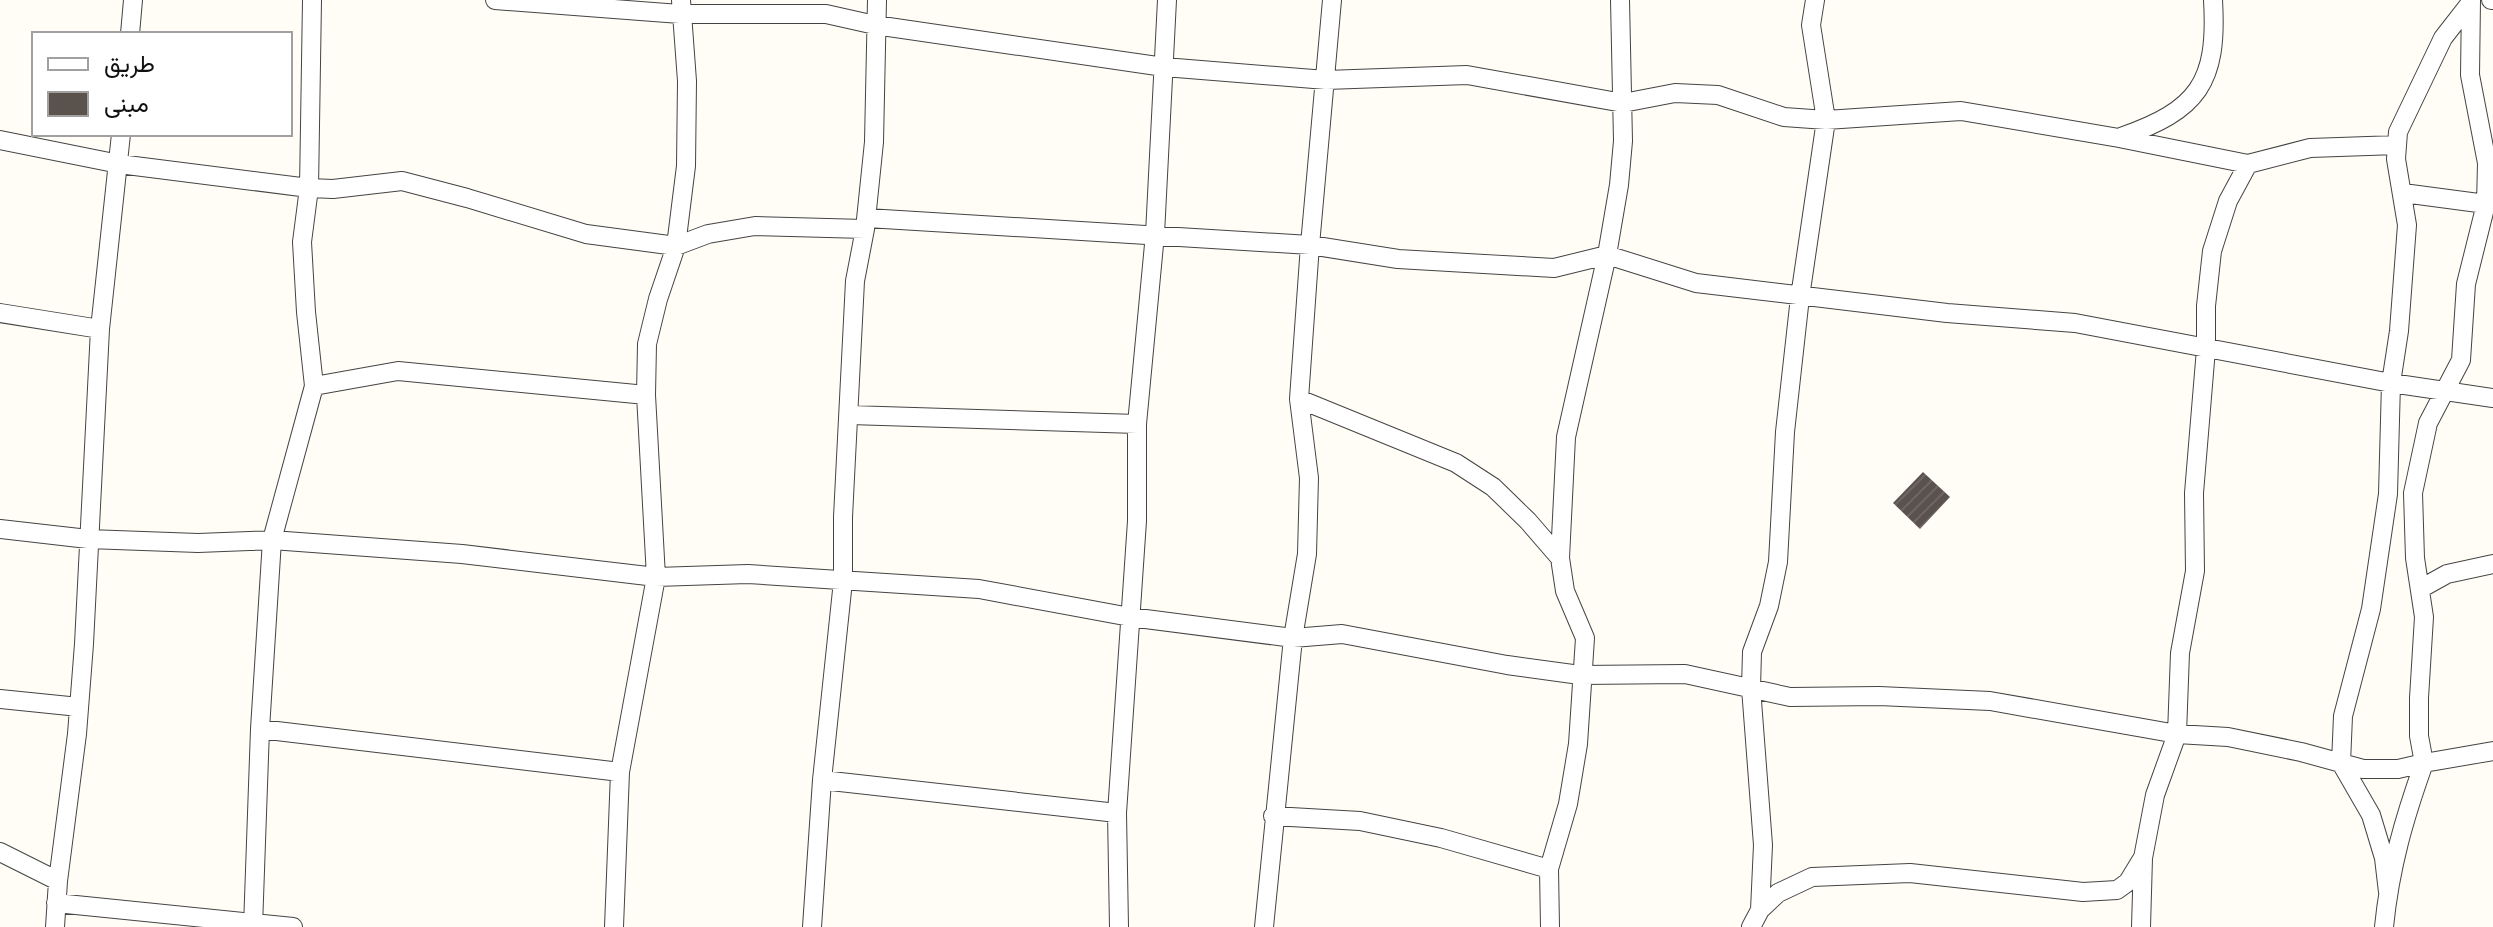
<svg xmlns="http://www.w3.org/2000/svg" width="2493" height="927" viewBox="0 0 2493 927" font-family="'IBM Plex Serif',Vazirmatn,serif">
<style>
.building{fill:url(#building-hatch)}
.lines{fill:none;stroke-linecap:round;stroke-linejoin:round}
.street-casing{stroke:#444;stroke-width:20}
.street{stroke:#fff;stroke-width:18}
</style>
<defs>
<pattern id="building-hatch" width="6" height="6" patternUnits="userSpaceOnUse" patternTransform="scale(2)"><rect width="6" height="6" fill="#5a524d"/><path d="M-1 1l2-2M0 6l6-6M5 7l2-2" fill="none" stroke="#6d6662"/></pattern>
</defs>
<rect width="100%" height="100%" fill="#fffdf5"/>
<path class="building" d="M 1923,472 L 1950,497 L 1920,529 L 1893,503 Z"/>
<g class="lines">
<g class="street-casing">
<path id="street" d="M 495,0 L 680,14 L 826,14 L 875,25 L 1164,67 L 1326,80 L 1467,75 L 1623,103 L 1675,93 L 1718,95 L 1784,117 L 1826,120 L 1961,111 L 2119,138 L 2248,164 L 2310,148 L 2397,145
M 2491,0 L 2493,0
M 130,34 L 133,0
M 2121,137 C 2198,110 2218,83 2213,0
M 0,140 L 119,164 L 309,188 L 333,189 L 402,181 L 467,198 L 586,234 L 676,246 L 708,234 L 755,226 L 865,229
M 2403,193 L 2486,204 L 2493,202
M 867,218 L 1310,245 L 1398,259 L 1554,268 L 1607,255 L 1696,283 L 1947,313 L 2075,323 L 2391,383 L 2493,398
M 0,313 L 100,329
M 314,386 L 398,371 L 646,395
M 1299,399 L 1456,463 L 1493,487 L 1528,521 L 1560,558
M 850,415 L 1137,424
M 0,529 L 88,539 L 198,543 L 272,540 L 462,554 L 656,577 L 748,574 L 979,589 L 1130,617 L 1293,638 L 1342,634 L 1507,665 L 1580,675 L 1685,674 L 1790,697 L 1879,696 L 1990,701 L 2177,734 L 2228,737 L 2301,752 L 2363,769 L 2398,769 L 2424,763 L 2419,736 L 2419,698 L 2424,617 L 2415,558 L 2413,493 L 2428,423 L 2461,360 L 2466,284 L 2486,204 L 2487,163 L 2470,75 L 2471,0
M 2420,589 L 2447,574 L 2493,564
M 0,699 L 79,707
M 260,729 L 620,772
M 822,780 L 1117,813
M 1273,816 L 1360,821 L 1441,838 L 1549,869
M 0,852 L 58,881
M 2388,892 L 2384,858 L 2371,815 L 2341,763 L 2343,716 L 2371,609 L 2388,494 L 2391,383 L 2399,331 L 2407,225 L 2396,159 L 2398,132 L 2443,38 L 2471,2
M 56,903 L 293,927
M 1760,910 L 1778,893 L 1812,877 L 1910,873 L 2083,892 L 2117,890 L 2128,882 L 2142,859
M 55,927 L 58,881 L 77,734 L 84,644 L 100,329 L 121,134
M 253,927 L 260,729 L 272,540 L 314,386 L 306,312 L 302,242 L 309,188 L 312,0
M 614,927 L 620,772 L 656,577 L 646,395 L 647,344 L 658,299 L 676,246 L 686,166 L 687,81 L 681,0
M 812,927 L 822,780 L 843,581 L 843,517 L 855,281 L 865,229 L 874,142 L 877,0
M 1119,927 L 1117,813 L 1137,521 L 1137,424 L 1155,234 L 1167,0
M 1264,927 L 1293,638 L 1307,554 L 1309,478 L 1299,399 L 1310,245 L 1332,0
M 1550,927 L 1549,869 L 1568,804 L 1578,744 L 1585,638 L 1565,591 L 1560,558 L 1566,437 L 1607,255 L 1619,185 L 1623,141 L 1620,0
M 1751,927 L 1760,910 L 1763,845 L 1751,688 L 1752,652 L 1769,606 L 1778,562 L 1785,432 L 1800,297 L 1826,120 L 1811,25 L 1815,0
M 2141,927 L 2143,858 L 2155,795 L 2177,734 L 2180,653 L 2195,571 L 2194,493 L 2206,349 L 2206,306 L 2212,251 L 2228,201 L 2248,164
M 2384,927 C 2390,867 2404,819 2424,763 L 2493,751"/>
</g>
<use href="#street" class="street"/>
</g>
<rect x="32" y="32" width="260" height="104" fill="#ffffff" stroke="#a0a0a0" stroke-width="2"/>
<rect x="48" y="58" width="40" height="12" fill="#ffffff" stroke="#a0a0a0" stroke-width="2"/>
<text x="104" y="72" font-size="24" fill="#111111">طريق</text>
<rect x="48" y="92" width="40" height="24" fill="#5a524d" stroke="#a0a0a0" stroke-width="2"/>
<text x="104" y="112" font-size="24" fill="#111111">مبنى</text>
</svg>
